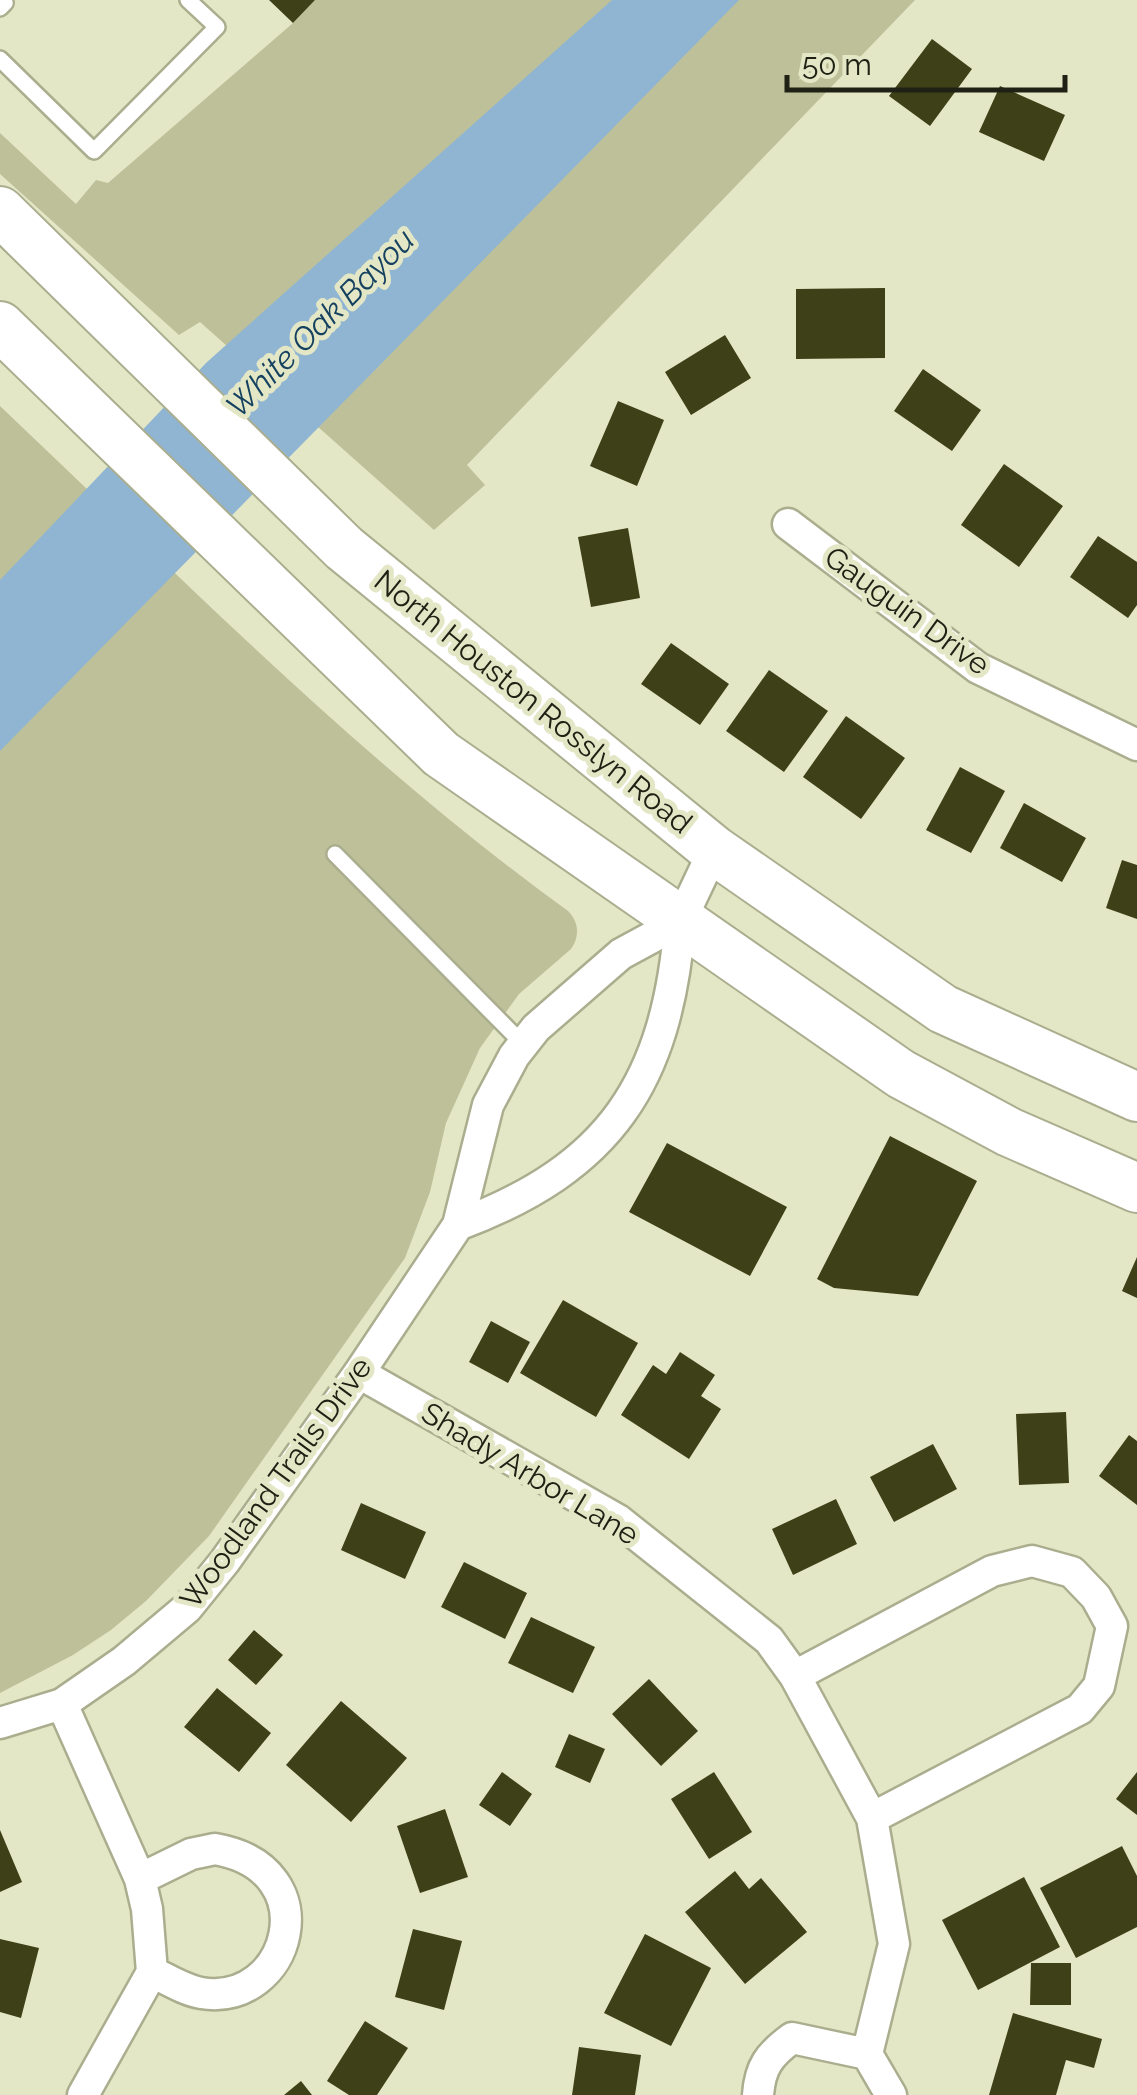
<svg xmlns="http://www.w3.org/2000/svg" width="1137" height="2095" viewBox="0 0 1137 2095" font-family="Raleway,sans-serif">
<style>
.green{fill:#bdc099}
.water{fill:#8fb5d3}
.building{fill:#3e4017}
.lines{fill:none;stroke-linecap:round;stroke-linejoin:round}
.lane-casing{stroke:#abae8e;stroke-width:20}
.street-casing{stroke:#abae8e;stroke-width:35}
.primary-casing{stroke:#abae8e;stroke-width:52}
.lane{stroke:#fff;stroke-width:15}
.street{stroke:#fff;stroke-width:30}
.primary{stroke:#fff;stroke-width:48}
.labels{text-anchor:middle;stroke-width:10;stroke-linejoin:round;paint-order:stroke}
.street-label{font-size:30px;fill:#202115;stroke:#e4e7c6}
.water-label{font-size:32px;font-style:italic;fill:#144160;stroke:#e4e7c6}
</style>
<rect width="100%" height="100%" fill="#e4e7c6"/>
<path class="green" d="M 315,0 L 915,0 L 467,465 L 485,485 L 434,530 L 200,322 L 179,335 L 0,174 L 0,133 L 76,204 L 96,180 L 108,183 L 293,23 Z
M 0,406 C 184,580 362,762 568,911 C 579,922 580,936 571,949 L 519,994 L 480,1048 L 446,1123 L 430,1192 L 405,1258 L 209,1536 L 146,1601 L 111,1630 L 73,1655 L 0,1693 Z"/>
<path class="water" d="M 612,0 L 739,0 L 0,751 L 0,580 L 206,363 Z"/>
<path class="building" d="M 269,0 L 315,0 L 293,23 Z
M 932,39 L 972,69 L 930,126 L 889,96 Z
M 1000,86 L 1065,115 L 1044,161 L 979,132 Z
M 885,288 L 885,358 L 796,359 L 796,289 Z
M 725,335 L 751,378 L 691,415 L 665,372 Z
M 923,369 L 981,410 L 952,451 L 894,411 Z
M 618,401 L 664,420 L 637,486 L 590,466 Z
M 1004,464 L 1063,506 L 1019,567 L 961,525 Z
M 628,528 L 640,598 L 591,607 L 578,537 Z
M 1098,536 L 1137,562 L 1137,605 L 1128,618 L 1070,577 Z
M 671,643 L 729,684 L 700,725 L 641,684 Z
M 769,670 L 828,711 L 784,772 L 726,731 Z
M 846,716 L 905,758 L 861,819 L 803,777 Z
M 960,767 L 1005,791 L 971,853 L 926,830 Z
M 1024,803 L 1086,838 L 1062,882 L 1000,848 Z
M 1122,860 L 1137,865 L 1137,919 L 1106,908 Z
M 890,1136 L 977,1181 L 918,1296 L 834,1288 L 817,1279 Z
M 667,1143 L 787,1207 L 750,1276 L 629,1212 Z
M 1137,1257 L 1137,1298 L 1122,1291 Z
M 563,1300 L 638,1343 L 596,1417 L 520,1373 Z
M 491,1321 L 530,1342 L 508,1383 L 469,1362 Z
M 680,1352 L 715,1375 L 701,1396 L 721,1409 L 689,1459 L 621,1415 L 653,1365 L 666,1374 Z
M 1066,1412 L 1069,1483 L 1019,1485 L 1016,1414 Z
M 1129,1435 L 1137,1441 L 1137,1505 L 1099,1476 Z
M 933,1444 L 957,1489 L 894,1522 L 870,1477 Z
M 836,1499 L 857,1544 L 793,1575 L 772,1529 Z
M 361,1503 L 426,1532 L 405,1579 L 341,1550 Z
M 464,1562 L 527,1593 L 505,1639 L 441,1607 Z
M 531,1617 L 595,1647 L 573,1693 L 508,1663 Z
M 254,1630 L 283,1655 L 256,1685 L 228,1660 Z
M 649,1679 L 698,1731 L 661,1766 L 612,1714 Z
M 217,1688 L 271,1733 L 239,1772 L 184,1727 Z
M 341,1701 L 407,1758 L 351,1822 L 286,1765 Z
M 569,1734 L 605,1749 L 590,1783 L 555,1767 Z
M 502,1772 L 532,1794 L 510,1826 L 479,1805 Z
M 714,1772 L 752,1832 L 709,1859 L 671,1799 Z
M 1137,1772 L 1137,1815 L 1116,1799 Z
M 445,1809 L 468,1877 L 420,1893 L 397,1826 Z
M 0,1830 L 22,1882 L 0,1892 Z
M 1122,1846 L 1137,1876 L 1137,1927 L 1076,1958 L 1040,1888 Z
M 735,1871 L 749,1889 L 761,1878 L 807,1932 L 745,1984 L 685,1912 Z
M 1024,1877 L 1060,1947 L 978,1990 L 942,1920 Z
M 413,1929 L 462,1941 L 444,2010 L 395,1997 Z
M 645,1934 L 711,1968 L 671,2046 L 604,2013 Z
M 0,1939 L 39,1948 L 21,2018 L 0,2012 Z
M 1031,1963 L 1071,1963 L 1071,2005 L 1030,2005 Z
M 1013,2013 L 1102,2039 L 1094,2068 L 1066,2060 L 1056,2095 L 989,2095 Z
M 365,2021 L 408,2048 L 377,2095 L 349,2095 L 327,2081 Z
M 579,2047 L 641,2055 L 635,2095 L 572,2095 Z
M 301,2081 L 312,2095 L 284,2095 Z"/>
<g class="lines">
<g class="lane-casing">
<path id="lane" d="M 0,8 L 5,3 L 3,0
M 0,59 L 94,151 L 217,27 L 188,0
M 335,854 L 523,1044"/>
</g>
<g class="street-casing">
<path id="street" d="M 788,524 L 978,668 L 1137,745
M 680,922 L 714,850
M 359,1373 L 618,1520 L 769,1640 L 795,1676 L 872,1818 L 894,1944 L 867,2054
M 795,1676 L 992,1571 L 1032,1561 L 1072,1572 L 1096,1597 L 1112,1626 L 1099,1686 L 1080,1709 L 872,1818
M 62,1704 L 140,1879
M 0,1723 L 62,1704 L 124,1661 L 187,1608 L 225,1561 L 359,1373 L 458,1225 L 488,1105 L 514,1056 L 536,1028 L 621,954 L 680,922 C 667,1082 611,1168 458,1225
M 215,1849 C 330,1869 290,2008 201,1993 C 184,1990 167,1979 152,1972 L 147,1909 L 140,1879 L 191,1854 Z
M 83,2095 L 152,1972
M 758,2095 C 760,2067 769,2055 792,2038 L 867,2054 L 891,2095"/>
</g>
<g class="primary-casing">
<path id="primary" d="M 0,211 L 344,548 L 714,850 L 943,1009 L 1137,1097
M 0,326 L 441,754 L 901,1074 L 1009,1132 L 1137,1188"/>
</g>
<use href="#lane" class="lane"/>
<use href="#street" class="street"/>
<use href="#primary" class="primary"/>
</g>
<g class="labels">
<g class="street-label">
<text transform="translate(907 611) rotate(36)" y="10">Gauguin Drive</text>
<text transform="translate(533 702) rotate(39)" y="10">North Houston Rosslyn Road</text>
<text transform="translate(530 1474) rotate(31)" y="10">Shady Arbor Lane</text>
<text transform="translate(276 1483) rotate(-54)" y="10">Woodland Trails Drive</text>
</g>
<g class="water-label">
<text transform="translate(320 323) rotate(-45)" y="11">White Oak Bayou</text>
</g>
</g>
<path d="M787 75v15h278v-15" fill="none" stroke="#202115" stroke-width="5"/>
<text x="802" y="75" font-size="30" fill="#202115" stroke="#e4e7c6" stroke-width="8" paint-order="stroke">50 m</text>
</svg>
